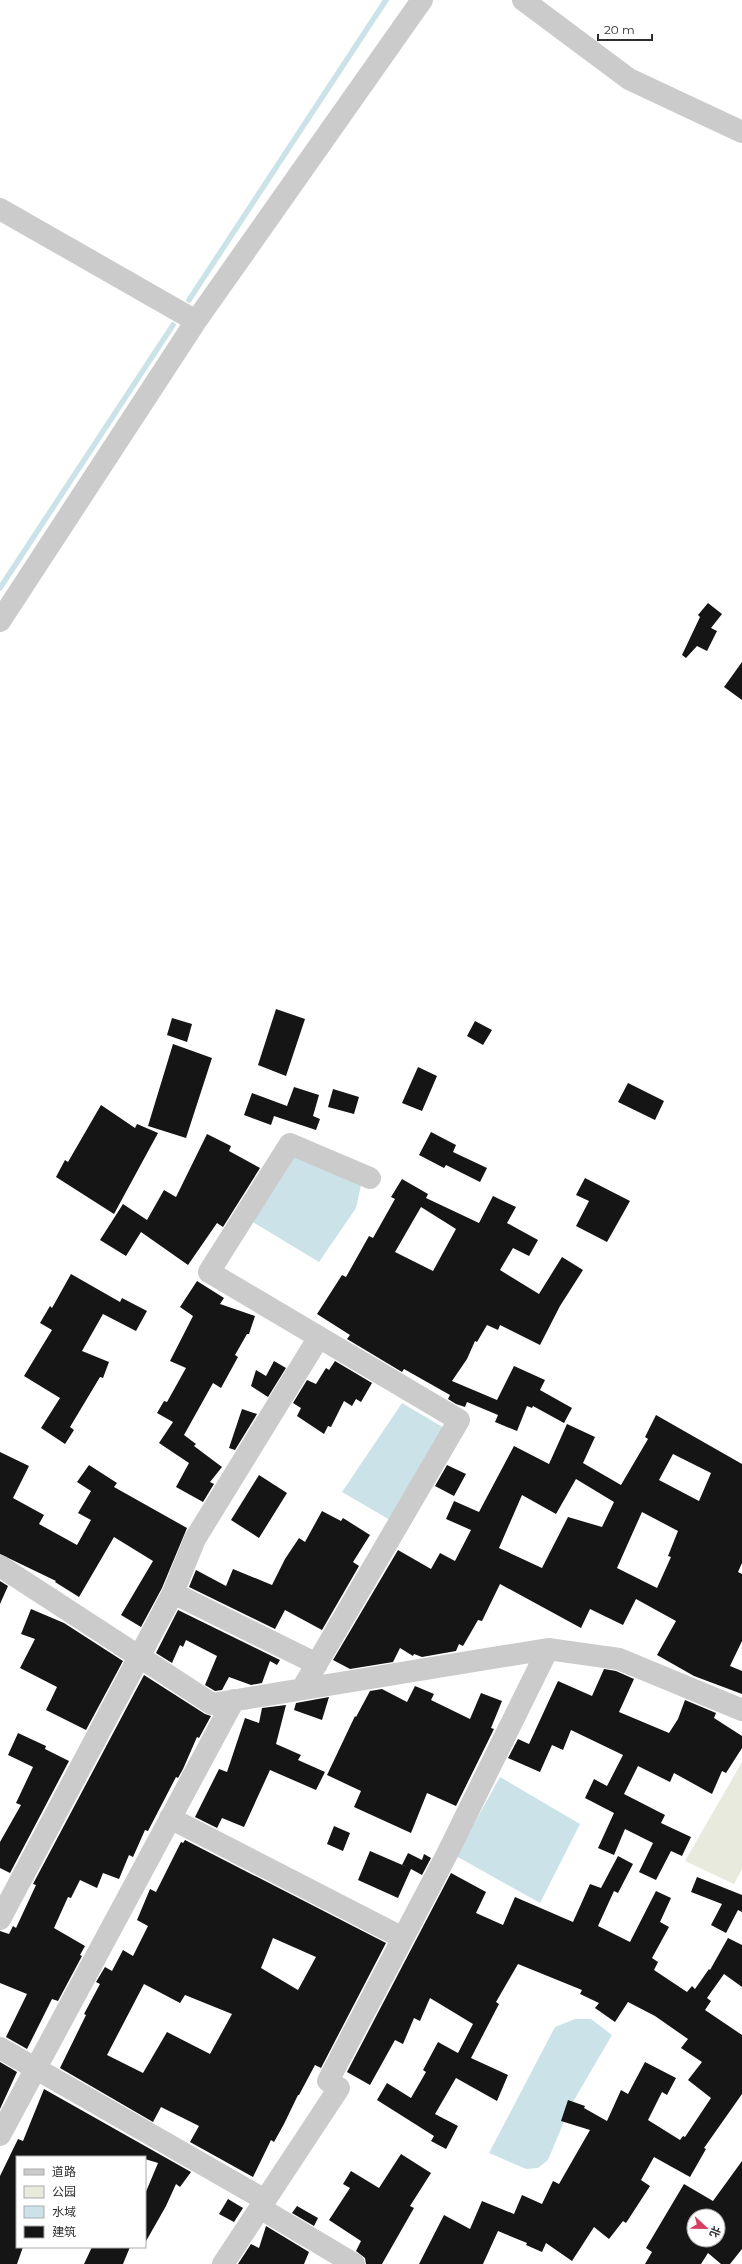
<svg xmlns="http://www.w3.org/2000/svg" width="742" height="2264" viewBox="0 0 742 2264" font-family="Montserrat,'Noto Sans SC',sans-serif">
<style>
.green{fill:#e7eadd}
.water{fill:#cbe2e9}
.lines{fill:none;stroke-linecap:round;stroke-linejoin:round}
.stream{stroke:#cbe2e9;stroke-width:5.5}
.building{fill:#151515;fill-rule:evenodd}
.minor{stroke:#cbcbcb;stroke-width:22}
</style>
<rect width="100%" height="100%" fill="#fff"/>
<path class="green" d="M 742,1762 L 742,1869 L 734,1884 L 685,1861 Z"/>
<path class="water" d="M 295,1154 L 361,1185 L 356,1208 L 319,1262 L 246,1218 Z
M 402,1403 L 446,1429 L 390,1520 L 342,1492 Z
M 500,1777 L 580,1824 L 540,1903 L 456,1856 Z
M 575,2019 L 591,2019 L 612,2035 L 570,2107 L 548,2160 L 538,2168 L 526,2169 L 489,2153 L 555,2027 Z"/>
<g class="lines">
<path class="stream" d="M 189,300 L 386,0
M 0,588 L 173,325"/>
</g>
<path class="building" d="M 708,603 L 722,614 L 711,628 L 717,631 L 707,651 L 697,646 L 686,658 L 682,655 L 700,617 L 698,615 Z
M 742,662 L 742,700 L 724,687 Z
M 276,1009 L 305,1019 L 286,1076 L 258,1065 Z
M 172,1018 L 192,1024 L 187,1042 L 167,1035 Z
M 475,1021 L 492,1030 L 483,1045 L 467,1036 Z
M 173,1044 L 212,1058 L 186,1138 L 148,1126 Z
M 418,1067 L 437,1076 L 422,1111 L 402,1103 Z
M 628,1083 L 664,1101 L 655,1120 L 618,1102 Z
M 294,1087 L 319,1095 L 313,1116 L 320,1119 L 316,1130 L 274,1116 L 271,1125 L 244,1115 L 252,1093 L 287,1106 Z
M 333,1089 L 359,1097 L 354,1114 L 328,1107 Z
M 101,1105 L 135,1128 L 137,1124 L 158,1133 L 114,1214 L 56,1177 L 65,1160 L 68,1162 Z
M 431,1132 L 456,1145 L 453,1152 L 487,1168 L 480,1182 L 446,1165 L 444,1168 L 419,1155 Z
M 207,1134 L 231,1146 L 229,1151 L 260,1168 L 223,1227 L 217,1223 L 188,1265 L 141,1232 L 126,1256 L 100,1240 L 123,1204 L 147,1220 L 164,1190 L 176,1197 Z
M 585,1178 L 630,1201 L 607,1242 L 576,1226 L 589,1201 L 576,1195 Z
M 402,1179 L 428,1194 L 426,1198 L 479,1223 L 493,1196 L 516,1207 L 507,1223 L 538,1240 L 529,1256 L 513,1248 L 500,1270 L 539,1294 L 562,1257 L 583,1270 L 560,1306 L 540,1345 L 500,1325 L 498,1330 L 487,1325 L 477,1342 L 475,1341 L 467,1359 L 452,1381 L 497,1400 L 514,1366 L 545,1380 L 540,1390 L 572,1408 L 564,1423 L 533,1406 L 532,1408 L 527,1406 L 517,1431 L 495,1422 L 498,1415 L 467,1402 L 465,1407 L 456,1404 L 448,1399 L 450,1395 L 404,1369 L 402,1372 L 347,1339 L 350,1335 L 317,1314 L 342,1275 L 346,1277 L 369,1236 L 373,1238 L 395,1199 L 391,1197 ZM 421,1207 L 456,1229 L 433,1271 L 395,1252 Z
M 71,1274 L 120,1302 L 122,1298 L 147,1311 L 136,1331 L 103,1314 L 82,1351 L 109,1362 L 103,1378 L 100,1377 L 70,1427 L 74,1430 L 65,1444 L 41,1428 L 60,1398 L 24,1376 L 52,1330 L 40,1323 L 50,1306 L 52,1308 Z
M 197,1281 L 224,1298 L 220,1304 L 255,1316 L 249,1334 L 247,1334 L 235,1355 L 238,1357 L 221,1388 L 213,1383 L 184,1435 L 196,1444 L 194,1446 L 222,1467 L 210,1482 L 214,1484 L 203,1502 L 176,1487 L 189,1463 L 159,1443 L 173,1422 L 157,1413 L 164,1401 L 167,1402 L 186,1368 L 170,1361 L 193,1316 L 180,1307 Z
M 274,1361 L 286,1368 L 268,1397 L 251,1386 L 256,1370 L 266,1376 Z
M 335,1361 L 372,1383 L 361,1402 L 356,1399 L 352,1406 L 344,1401 L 331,1427 L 328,1426 L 324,1434 L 297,1416 L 301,1408 L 293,1403 L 307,1380 L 316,1384 L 326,1368 L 329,1370 Z
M 242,1409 L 257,1414 L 235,1450 L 229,1448 Z
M 656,1415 L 742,1464 L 742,1563 L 738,1572 L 742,1574 L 742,1641 L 730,1666 L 742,1671 L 742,1694 L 694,1676 L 657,1655 L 676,1621 L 636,1599 L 623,1625 L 590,1609 L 581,1628 L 500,1584 L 482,1621 L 478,1620 L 463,1646 L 459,1644 L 456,1651 L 422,1657 L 414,1654 L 413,1656 L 400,1648 L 393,1662 L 350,1669 L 333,1660 L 398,1550 L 431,1569 L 440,1553 L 455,1561 L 471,1530 L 446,1519 L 454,1501 L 479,1512 L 514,1446 L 549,1464 L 567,1424 L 595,1437 L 583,1463 L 621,1485 L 648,1439 L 645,1437 ZM 673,1454 L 711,1473 L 699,1501 L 659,1480 ZM 576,1479 L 614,1502 L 602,1527 L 568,1517 L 542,1568 L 499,1548 L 522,1495 L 556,1514 ZM 642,1512 L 678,1531 L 668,1556 L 671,1557 L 657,1588 L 617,1568 Z
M 0,1452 L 29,1466 L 13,1498 L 44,1515 L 39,1524 L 77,1545 L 91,1520 L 78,1513 L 91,1491 L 77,1482 L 89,1465 L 117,1483 L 114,1487 L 187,1528 L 162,1588 L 141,1627 L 121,1615 L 153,1561 L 114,1537 L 79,1597 L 55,1582 L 56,1581 L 0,1554 Z
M 447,1465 L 466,1474 L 454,1496 L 435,1486 Z
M 259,1475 L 287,1493 L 259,1538 L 231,1520 Z
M 322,1511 L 341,1521 L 343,1518 L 370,1535 L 353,1562 L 359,1566 L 322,1630 L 285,1610 L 275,1629 L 189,1587 L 196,1570 L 226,1586 L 233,1569 L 272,1585 L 285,1559 L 299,1538 L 305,1542 Z
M 0,1581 L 8,1586 L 0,1604 Z
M 31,1609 L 64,1623 L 123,1661 L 86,1730 L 46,1710 L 57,1687 L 20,1668 L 35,1639 L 21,1634 Z
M 178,1610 L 280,1660 L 277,1665 L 270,1661 L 262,1683 L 251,1685 L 229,1677 L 222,1690 L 215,1691 L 205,1685 L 217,1656 L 186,1640 L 183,1647 L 180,1645 L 172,1663 L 156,1653 Z
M 604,1669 L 616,1671 L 634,1679 L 619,1712 L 669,1733 L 678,1719 L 685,1700 L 716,1713 L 714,1718 L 742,1736 L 742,1748 L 726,1773 L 722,1771 L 712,1794 L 674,1773 L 670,1782 L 638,1766 L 624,1794 L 665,1815 L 661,1823 L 691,1837 L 682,1856 L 671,1851 L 656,1880 L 639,1872 L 653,1843 L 625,1829 L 614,1855 L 598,1848 L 614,1813 L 585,1798 L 594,1779 L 607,1786 L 623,1755 L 571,1730 L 563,1750 L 552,1745 L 540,1772 L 508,1758 L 518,1739 L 529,1744 L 558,1681 L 592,1696 Z
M 144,1675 L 205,1714 L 211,1716 L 199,1738 L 197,1737 L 183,1769 L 178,1778 L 176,1777 L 148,1831 L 145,1830 L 133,1857 L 129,1855 L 119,1879 L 103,1873 L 97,1888 L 80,1880 L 71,1898 L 68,1897 L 54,1928 L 85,1946 L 80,1955 L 82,1956 L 58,2001 L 52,1999 L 27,2049 L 6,2037 L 27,1994 L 0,1983 L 0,1931 L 9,1934 L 13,1926 L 16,1928 L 36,1885 L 33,1884 Z
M 415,1686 L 434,1694 L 431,1700 L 470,1719 L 481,1693 L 502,1701 L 491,1728 L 494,1729 L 456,1806 L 427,1793 L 411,1833 L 354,1807 L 361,1791 L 327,1775 L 355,1716 L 356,1717 L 370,1691 L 382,1689 L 407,1702 Z
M 329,1697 L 322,1720 L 294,1710 L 296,1703 Z
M 286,1705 L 276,1744 L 301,1755 L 298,1760 L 325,1772 L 316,1790 L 270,1770 L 244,1827 L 222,1818 L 217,1828 L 195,1817 L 219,1769 L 227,1772 L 245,1718 L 259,1723 L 262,1708 Z
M 18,1733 L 46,1746 L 45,1749 L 69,1761 L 10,1873 L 0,1868 L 0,1842 L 21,1805 L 16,1803 L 33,1767 L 8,1755 Z
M 334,1826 L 350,1833 L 343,1851 L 327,1844 Z
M 185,1840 L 386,1943 L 321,2068 L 315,2065 L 299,2095 L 298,2095 L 284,2124 L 274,2142 L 271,2140 L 253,2177 L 190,2142 L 199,2126 L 161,2107 L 153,2122 L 60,2068 L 86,2015 L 84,2014 L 100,1984 L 96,1982 L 105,1967 L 112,1971 L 123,1950 L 133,1956 L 148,1926 L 137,1920 L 150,1889 L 156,1892 L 181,1842 L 183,1843 ZM 273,1938 L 316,1957 L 298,1990 L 261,1968 ZM 144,1984 L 180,2003 L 185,1995 L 232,2014 L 210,2054 L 167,2032 L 143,2073 L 107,2055 Z
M 370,1851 L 407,1867 L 402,1865 L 408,1853 L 422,1860 L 424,1854 L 431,1858 L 422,1875 L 411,1869 L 398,1898 L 358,1880 Z
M 618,1856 L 633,1864 L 618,1893 L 614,1891 L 598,1926 L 630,1942 L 656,1891 L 671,1898 L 660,1922 L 669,1927 L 652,1958 L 658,1962 L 654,1970 L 687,1992 L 692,1986 L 695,1989 L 709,1969 L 710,1970 L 728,1938 L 742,1945 L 742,1987 L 724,1974 L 707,1998 L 711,2001 L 705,2010 L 742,2035 L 742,2094 L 704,2148 L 706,2149 L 690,2177 L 654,2157 L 641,2180 L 650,2186 L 626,2223 L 623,2221 L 609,2239 L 594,2227 L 572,2261 L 546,2243 L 542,2252 L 526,2245 L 527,2243 L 498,2231 L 483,2264 L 419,2264 L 444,2215 L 470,2229 L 482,2201 L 514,2214 L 522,2195 L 542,2204 L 553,2181 L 559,2184 L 590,2130 L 561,2121 L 568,2100 L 585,2106 L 584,2108 L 607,2121 L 621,2090 L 628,2094 L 645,2062 L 676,2078 L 667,2095 L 662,2092 L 648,2120 L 680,2140 L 683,2136 L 685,2137 L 711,2098 L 688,2080 L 702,2062 L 681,2048 L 688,2039 L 655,2016 L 628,2002 L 615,2022 L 595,2008 L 599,2003 L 580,1994 L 582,1990 L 518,1964 L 496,2002 L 499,2004 L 471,2058 L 508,2075 L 497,2101 L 456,2078 L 435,2114 L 458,2126 L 446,2149 L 431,2141 L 434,2136 L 377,2100 L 387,2083 L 411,2098 L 426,2072 L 423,2070 L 438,2042 L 458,2053 L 473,2024 L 430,1998 L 420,2021 L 414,2018 L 403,2044 L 395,2040 L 370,2085 L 347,2072 L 451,1873 L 486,1892 L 476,1913 L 503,1925 L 515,1897 L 573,1922 L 590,1884 L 601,1888 Z
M 697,1877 L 742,1895 L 742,1912 L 738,1910 L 726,1933 L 711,1925 L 722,1904 L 691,1892 Z
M 0,2062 L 17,2072 L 0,2109 Z
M 44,2089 L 191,2172 L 180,2187 L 176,2184 L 166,2206 L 145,2243 L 145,2194 L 158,2163 L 145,2159 L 145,2157 L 17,2157 L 17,2247 L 23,2247 L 17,2264 L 0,2264 L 0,2176 L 18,2139 L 23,2141 Z
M 401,2154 L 431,2173 L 410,2206 L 414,2208 L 382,2264 L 366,2264 L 365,2258 L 356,2251 L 361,2241 L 329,2220 L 350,2188 L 343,2184 L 351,2171 L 379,2188 Z
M 742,2161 L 742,2249 L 730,2264 L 721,2264 L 708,2253 L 701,2264 L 645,2264 L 652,2252 L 646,2248 L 684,2184 L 713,2201 ZM 694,2216 L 718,2216 L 718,2240 L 694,2240 Z
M 228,2199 L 243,2208 L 234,2222 L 219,2214 Z
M 297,2206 L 318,2218 L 314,2226 L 292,2213 Z
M 266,2226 L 309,2252 L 304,2264 L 238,2264 L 251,2244 L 259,2248 Z
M 92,2247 L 130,2247 L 123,2264 L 84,2264 Z"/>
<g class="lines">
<path class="minor" d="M 523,0 L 629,79 L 742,132
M 0,209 L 196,321
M 0,621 L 196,321 L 422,0
M 0,1566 L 212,1704 L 548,1649 L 619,1659 L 742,1710
M 173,1593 L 195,1539 L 319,1337
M 302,1689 L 459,1420 L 209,1272 L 290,1144 L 370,1178
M 170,1818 L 403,1938
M 0,1919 L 173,1593 L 317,1664
M 0,2048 L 265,2200
M 0,2135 L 234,1700
M 260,2208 L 354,2264
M 223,2264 L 339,2088 L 328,2081 L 446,1856 L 548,1649"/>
</g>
<rect x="16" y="2156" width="130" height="92" fill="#ffffff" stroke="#ababab"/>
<rect x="24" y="2169" width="20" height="6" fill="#cbcbcb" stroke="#ababab"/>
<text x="52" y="2176" font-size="12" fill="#2e2e2e">道路</text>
<rect x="24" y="2186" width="20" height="12" fill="#e7eadd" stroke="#ababab"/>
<text x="52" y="2196" font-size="12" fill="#2e2e2e">公园</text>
<rect x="24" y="2206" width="20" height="12" fill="#cbe2e9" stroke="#ababab"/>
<text x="52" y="2216" font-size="12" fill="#2e2e2e">水域</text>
<rect x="24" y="2226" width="20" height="12" fill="#151515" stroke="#ababab"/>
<text x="52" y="2236" font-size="12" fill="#2e2e2e">建筑</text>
<g transform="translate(706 2228) rotate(112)"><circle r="19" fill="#ffffff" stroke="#ababab"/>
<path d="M0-3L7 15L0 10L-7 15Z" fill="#d73e63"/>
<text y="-6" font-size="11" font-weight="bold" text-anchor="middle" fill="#2e2e2e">北</text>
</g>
<path d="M598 34v6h54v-6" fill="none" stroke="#2e2e2e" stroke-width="2"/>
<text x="604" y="34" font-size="12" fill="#2e2e2e" stroke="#ffffff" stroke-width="3" paint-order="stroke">20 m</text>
</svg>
